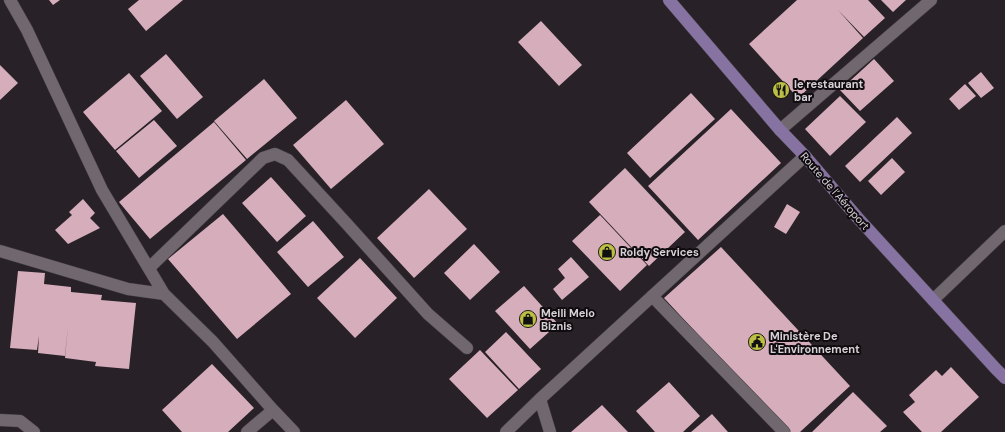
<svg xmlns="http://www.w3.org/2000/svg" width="1005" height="432" viewBox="0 0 1005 432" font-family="'DM Sans',sans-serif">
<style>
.building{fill:#d6adba}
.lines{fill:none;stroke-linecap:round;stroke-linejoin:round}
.minor-casing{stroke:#443d43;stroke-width:13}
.primary-casing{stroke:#443d43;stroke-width:13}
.minor{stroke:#70676f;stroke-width:12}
.primary{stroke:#8673a1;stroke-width:12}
.labels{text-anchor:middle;stroke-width:4;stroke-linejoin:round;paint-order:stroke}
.poi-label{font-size:11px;font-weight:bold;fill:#d5d0d5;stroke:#0f0b0e;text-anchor:start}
.street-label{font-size:11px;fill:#d5d0d5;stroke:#0f0b0e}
</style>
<rect width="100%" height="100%" fill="#282127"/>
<path class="building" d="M 49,0 L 60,0 L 53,5 Z
M 139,0 L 183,0 L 146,31 L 128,9 Z
M 797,0 L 868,0 L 885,18 L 864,37 L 838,10 L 863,38 L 798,98 L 749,44 Z
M 881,0 L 906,0 L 893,12 Z
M 541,21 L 582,65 L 559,86 L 518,42 Z
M 166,54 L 203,97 L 177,119 L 140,76 Z
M 874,59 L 894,81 L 860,111 L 840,90 Z
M 0,65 L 18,83 L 0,100 Z
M 981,72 L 994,88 L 981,98 L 968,83 Z
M 129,73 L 162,111 L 115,150 L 83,112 Z
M 264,79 L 297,118 L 247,159 L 214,121 Z
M 965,84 L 976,96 L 959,110 L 949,99 Z
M 691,93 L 715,119 L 650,178 L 627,153 Z
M 840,96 L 866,122 L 830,156 L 805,129 Z
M 346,100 L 384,144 L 331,189 L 293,145 Z
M 731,109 L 781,163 L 698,240 L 648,186 Z
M 897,117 L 912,133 L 860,182 L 845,166 Z
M 154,120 L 177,146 L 139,178 L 116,151 Z
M 214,122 L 246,160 L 150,239 L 119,202 Z
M 892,158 L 905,172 L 881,195 L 868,181 Z
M 625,168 L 685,232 L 649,266 L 589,202 Z
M 271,177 L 306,216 L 277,242 L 242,203 Z
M 429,189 L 467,229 L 414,278 L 377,238 Z
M 83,199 L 95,213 L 90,218 L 100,228 L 68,244 L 55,230 L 72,215 L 69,212 Z
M 787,204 L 800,212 L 786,234 L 774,227 Z
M 223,214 L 291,294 L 237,339 L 168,259 Z
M 600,215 L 647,265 L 620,291 L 572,241 Z
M 313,221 L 344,257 L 308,287 L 277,252 Z
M 474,244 L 500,272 L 470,300 L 444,273 Z
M 721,247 L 850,386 L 800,432 L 788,432 L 664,298 Z
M 571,257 L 589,277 L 562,300 L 553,289 L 565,278 L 558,269 Z
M 360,258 L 397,298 L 355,338 L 317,298 Z
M 18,271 L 45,273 L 44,284 L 71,287 L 71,292 L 102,295 L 101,300 L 136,303 L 129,369 L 95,366 L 96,362 L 65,358 L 68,326 L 65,356 L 38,353 L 39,336 L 37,350 L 10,348 Z
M 524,286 L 558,324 L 530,349 L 495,311 Z
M 506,332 L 541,369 L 519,389 L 485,352 Z
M 480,350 L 518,390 L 487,418 L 449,379 Z
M 212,364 L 254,408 L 228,432 L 182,432 L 162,410 Z
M 951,367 L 979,397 L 941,432 L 922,432 L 903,412 L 915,402 L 909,395 L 936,370 L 942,376 Z
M 669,382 L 700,416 L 683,432 L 655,432 L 636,411 Z
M 853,392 L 887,426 L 880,432 L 812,432 Z
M 602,405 L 628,432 L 571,432 Z
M 712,414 L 728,432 L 691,432 Z"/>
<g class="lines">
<g class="minor-casing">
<path id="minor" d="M 10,0 L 27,30 L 102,190 L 164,294 L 213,342 L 273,410 L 294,432
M 780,130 L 931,0
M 0,251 L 128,289 L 164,294
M 149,268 L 263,158 L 275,154 L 288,160 L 346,223 L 428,314 L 467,348
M 652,296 L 784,432
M 933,300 L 1005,231
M 540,399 L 550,432
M 0,420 L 20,421 L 34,432
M 247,432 L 273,410
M 506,432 L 540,399 L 805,156"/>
</g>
<g class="primary-casing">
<path id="primary" d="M 669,0 L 780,130 L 805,156 L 857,217 L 996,369 L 1005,378"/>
</g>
<use href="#minor" class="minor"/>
<use href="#primary" class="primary"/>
</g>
<defs>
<g id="restaurant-disc" transform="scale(0.9)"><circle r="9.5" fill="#bcbf44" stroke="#0f0b0e"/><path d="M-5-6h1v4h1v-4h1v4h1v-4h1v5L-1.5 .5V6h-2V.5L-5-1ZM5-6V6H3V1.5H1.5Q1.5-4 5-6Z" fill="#111"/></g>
<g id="shop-disc" transform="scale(0.9)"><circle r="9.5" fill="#bcbf44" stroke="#0f0b0e"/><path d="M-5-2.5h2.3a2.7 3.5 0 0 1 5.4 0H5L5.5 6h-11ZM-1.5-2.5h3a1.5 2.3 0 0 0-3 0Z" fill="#111"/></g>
<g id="civic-disc" transform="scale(0.9)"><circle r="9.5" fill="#bcbf44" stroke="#0f0b0e"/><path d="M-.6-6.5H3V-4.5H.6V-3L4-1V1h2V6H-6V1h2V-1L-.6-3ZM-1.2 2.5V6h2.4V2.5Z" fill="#111"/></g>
</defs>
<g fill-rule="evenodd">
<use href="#restaurant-disc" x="781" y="90"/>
<use href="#shop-disc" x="607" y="252"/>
<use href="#shop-disc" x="528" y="319"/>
<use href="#civic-disc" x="757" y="342"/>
</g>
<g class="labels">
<g class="poi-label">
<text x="794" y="88">le restaurant<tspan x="794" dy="13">bar</tspan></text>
<text x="620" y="256">Roldy Services</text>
<text x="541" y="317">Meili Melo<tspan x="541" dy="13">Biznis</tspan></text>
<text x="770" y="340">Ministère De<tspan x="770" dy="13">L'Environnement</tspan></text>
</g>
<g class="street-label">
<text transform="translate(835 191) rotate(49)" y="4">Route de l’Aéroport</text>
</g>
</g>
</svg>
